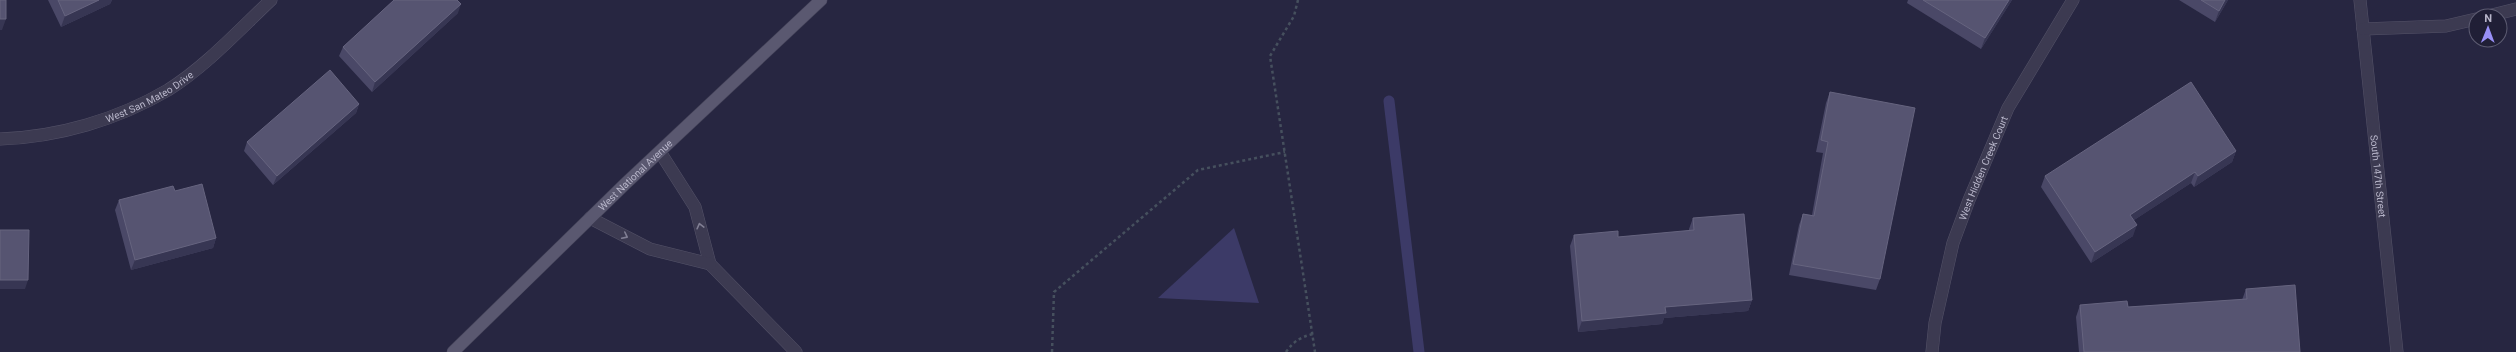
<svg xmlns="http://www.w3.org/2000/svg" width="2516" height="352" viewBox="0 0 2516 352" font-family="Roboto,sans-serif">
<style>
.water{fill:#3c3a67}
.lines{fill:none;stroke-linecap:round;stroke-linejoin:round}
.stream{stroke:#3c3a67;stroke-width:11}
.minor-casing{stroke:#545268;stroke-width:13}
.major-casing{stroke:#424157;stroke-width:13}
.path{stroke:#46505e;stroke-width:2.5;stroke-dasharray:3 3;stroke-linecap:butt}
.minor{stroke:#3c3a51;stroke-width:12}
.major{stroke:#5a5870;stroke-width:12}
.wall{fill:#4a4867}
.shaded-wall{fill:#373653}
.building{fill:#565471;stroke:#66647f}
.oneway{stroke:#817f94}
.labels{text-anchor:middle;stroke-width:3.5;stroke-linejoin:round;paint-order:stroke}
.street-label{font-size:10px;fill:#b9b7cb;stroke:#201f36}
</style>
<rect width="100%" height="100%" fill="#272641"/>
<path class="water" d="M 1234,228 L 1259,303 L 1158,298 Z"/>
<g class="lines">
<path class="stream" d="M 1389,101 L 1419,352"/>
<g class="minor-casing">
<g id="minor">
<path id="s1" d="M 2360,0 L 2397,352"/>
<path d="M 2488,16 L 2516,9"/>
<path d="M 2363,29 L 2446,26 L 2476,19"/>
<path id="s2" d="M 0,139 C 58,137 117,120 168,90 C 206,66 238,31 271,0"/>
<path d="M 660,152 L 695,207 L 710,264 L 796,352"/>
<path d="M 590,218 L 650,249 L 710,264"/>
<path id="s3" d="M 1932,352 L 1935,323 L 1953,243 L 1969,200 L 2008,108 L 2073,0"/>
</g>
</g>
<g class="major-casing">
<g id="major">
<path id="s4" d="M 453,352 L 625,184 L 821,0"/>
</g>
</g>
<path class="path" d="M 1298,0 L 1294,16 L 1270,56 L 1315,352
M 1052,352 L 1054,292 L 1198,170 L 1285,152
M 1286,352 C 1293,342 1300,337 1313,334"/>
<use href="#minor" class="minor"/>
<use href="#major" class="major"/>
</g>
<path class="wall" d="M 48,0 L 112,0 L 110,4 L 61,27 Z
M 1908,0 L 2012,0 L 1981,49 L 1907,3 Z
M 2179,0 L 2228,0 L 2215,22 Z
M 458,13 L 372,92 L 339,56 L 343,47 Z
M 1830,92 L 1880,279 L 1876,290 L 1789,275 L 1799,225 L 1803,214 L 1812,215 L 1823,153 L 1816,152 L 1826,103 Z
M 359,104 L 356,113 L 273,185 L 244,151 L 247,142 Z
M 2236,151 L 2232,162 L 2194,187 L 2191,183 L 2134,220 L 2133,236 L 2091,263 L 2041,187 L 2045,176 Z
M 175,191 L 216,238 L 213,248 L 131,270 L 115,210 L 119,200 Z
M 1693,218 L 1752,300 L 1748,311 L 1664,318 L 1662,324 L 1578,332 L 1570,246 L 1574,235 L 1618,237 L 1689,231 L 1689,229 Z
M 2246,289 L 2300,352 L 2079,352 L 2076,317 L 2080,305 L 2128,307 L 2242,300 Z"/>
<path class="shaded-wall" d="M 99,0 L 112,0 L 110,4 L 61,27 L 65,16 Z
M 2009,0 L 2012,0 L 1981,49 L 1985,38 Z
M 2225,0 L 2228,0 L 2215,22 L 2219,11 Z
M 461,4 L 458,13 L 372,92 L 375,82 Z
M 0,19 L 6,19 L 2,30 L 0,30 Z
M 359,104 L 356,113 L 273,185 L 277,176 Z
M 2236,151 L 2232,162 L 2194,187 L 2198,176 Z
M 2195,172 L 2191,183 L 2125,226 L 2130,215 Z
M 2137,225 L 2133,236 L 2091,263 L 2095,252 Z
M 216,238 L 213,248 L 131,270 L 135,260 Z
M 0,280 L 28,280 L 25,289 L 0,289 Z
M 1752,300 L 1748,311 L 1664,318 L 1662,324 L 1578,332 L 1582,321 L 1665,307 Z"/>
<path class="building" d="M 0,0 L 6,0 L 6,19 L 0,19 Z
M 58,0 L 99,0 L 65,16 Z
M 394,0 L 457,0 L 461,4 L 375,82 L 343,47 Z
M 1923,0 L 2009,0 L 1985,38 Z
M 2201,0 L 2225,0 L 2219,11 Z
M 330,70 L 359,104 L 277,176 L 247,142 Z
M 2191,82 L 2236,151 L 2198,176 L 2195,172 L 2130,215 L 2137,225 L 2095,252 L 2045,176 Z
M 1830,92 L 1915,108 L 1880,279 L 1793,264 L 1803,214 L 1814,216 L 1828,142 L 1821,140 Z
M 202,184 L 216,238 L 135,260 L 119,200 L 173,186 L 175,191 Z
M 1744,214 L 1752,300 L 1665,307 L 1666,313 L 1582,321 L 1574,235 L 1618,231 L 1618,237 L 1694,230 L 1693,218 Z
M 0,230 L 29,230 L 28,280 L 0,280 Z
M 2295,285 L 2300,352 L 2084,352 L 2080,305 L 2127,301 L 2128,307 L 2247,299 L 2246,289 Z"/>
<defs><path id="oneway-chevron" d="M-2-3.5L2.5 0L-2 3.5" fill="none" stroke-width="1.6" stroke-linecap="round" stroke-linejoin="round"/></defs>
<g class="oneway">
<use href="#oneway-chevron" transform="translate(700 226) rotate(-104)"/>
<use href="#oneway-chevron" transform="translate(625 236) rotate(27)"/>
</g>
<g class="labels">
<g class="street-label">
<text dy="4" stroke="none"><textPath href="#s2" startOffset="157">West San Mateo Drive</textPath></text>
<text dy="4" stroke="none"><textPath href="#s3" startOffset="192">West Hidden Creek Court</textPath></text>
<text dy="4" stroke="none"><textPath href="#s4" startOffset="254">West National Avenue</textPath></text>
<text dy="4" stroke="none"><textPath href="#s1" startOffset="177">South 147th Street</textPath></text>
</g>
</g>
<g transform="translate(2488 28) rotate(1)"><circle r="19" fill="#201f36" stroke="#5d5c72"/>
<path d="M0-3L7 15L0 10L-7 15Z" fill="#9990f7"/>
<text y="-6" font-size="11" font-weight="bold" text-anchor="middle" fill="#b9b7cb">N</text>
</g>
</svg>
